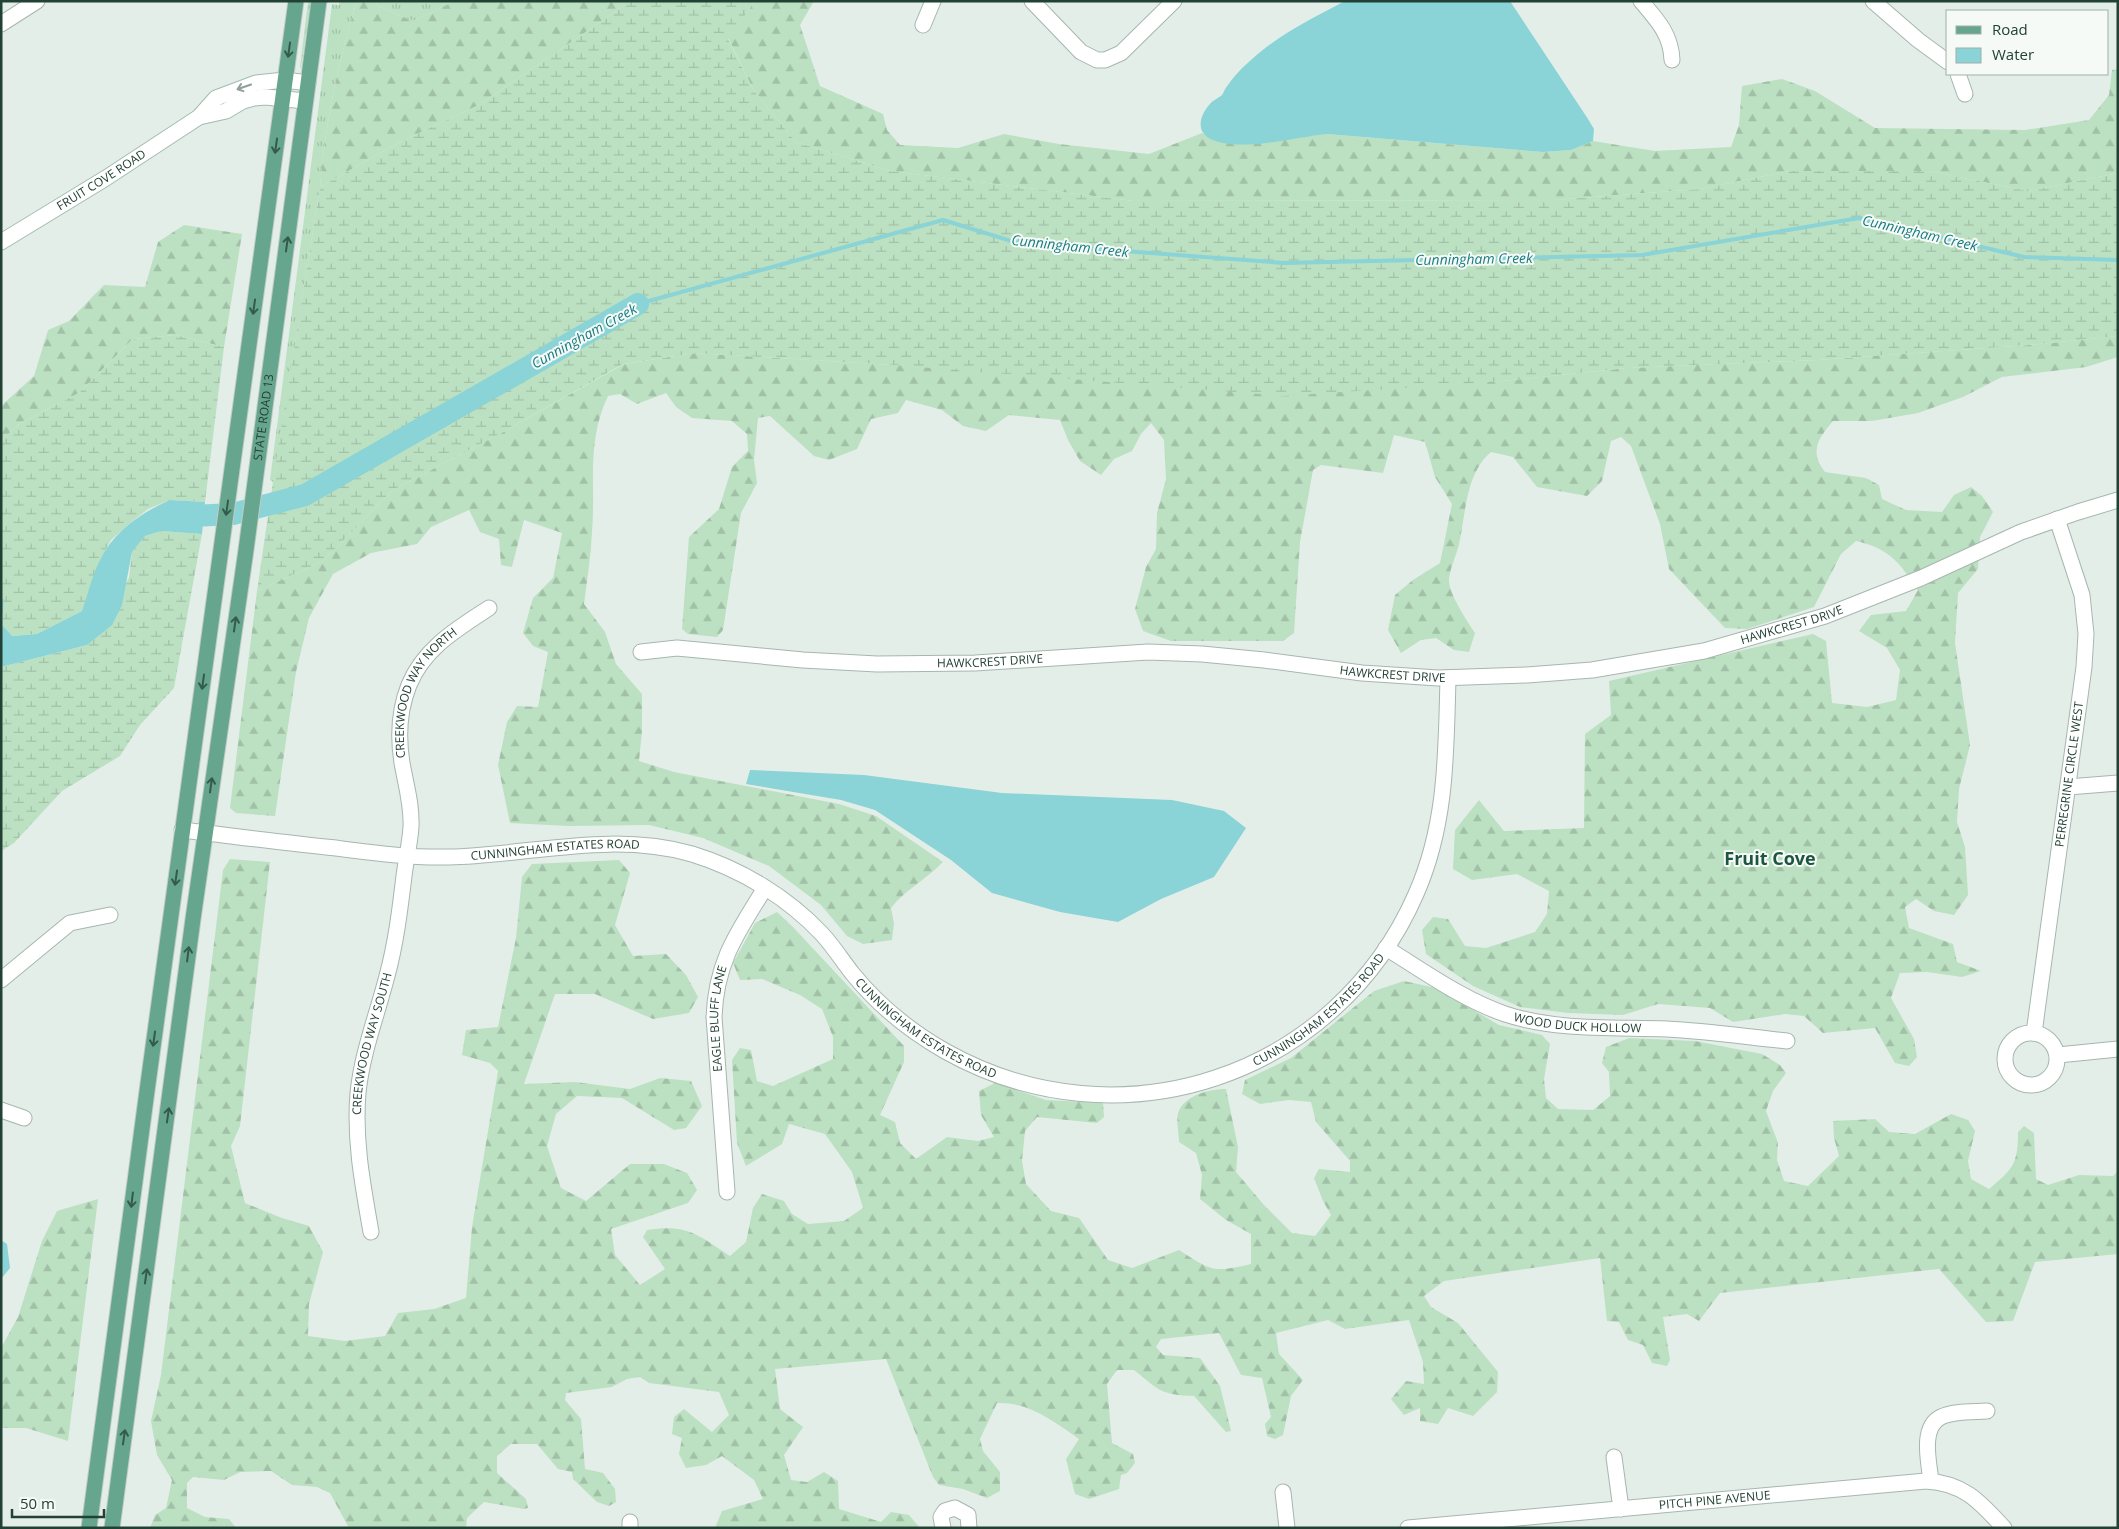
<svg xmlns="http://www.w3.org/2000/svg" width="2119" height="1529" viewBox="0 0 2119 1529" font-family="'Open Sans',sans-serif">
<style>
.grass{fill:url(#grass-tufts)}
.forest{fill:url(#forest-firs)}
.wetland{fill:url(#wetland-marsh)}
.water{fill:#8ad3d6}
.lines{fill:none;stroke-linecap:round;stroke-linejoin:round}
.stream{stroke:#8ad3d6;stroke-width:4}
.river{stroke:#8ad3d6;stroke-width:22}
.street-casing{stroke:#a6b7af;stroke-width:17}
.secondary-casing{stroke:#a2bbaf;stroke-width:17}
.primary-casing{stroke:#c1cac6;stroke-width:17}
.street{stroke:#fff;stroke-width:15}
.secondary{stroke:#fff;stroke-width:15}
.primary{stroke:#67a68e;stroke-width:15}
.oneway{stroke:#335a4b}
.oneway2{stroke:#90a09a}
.labels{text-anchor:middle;stroke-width:4;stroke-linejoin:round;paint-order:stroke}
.street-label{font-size:12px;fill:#224135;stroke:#f5faf7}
.water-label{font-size:14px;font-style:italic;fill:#187c81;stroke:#f5faf7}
.district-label{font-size:18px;font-weight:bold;fill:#1d5541;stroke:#f5faf7}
</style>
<defs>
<pattern id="grass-tufts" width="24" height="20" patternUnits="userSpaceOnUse" patternTransform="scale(1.25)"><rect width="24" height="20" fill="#bce0c2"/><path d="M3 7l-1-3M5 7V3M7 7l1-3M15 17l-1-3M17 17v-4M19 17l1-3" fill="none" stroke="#a1c1a7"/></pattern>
<pattern id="forest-firs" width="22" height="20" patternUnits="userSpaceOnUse" patternTransform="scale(1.25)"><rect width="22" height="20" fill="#bce0c2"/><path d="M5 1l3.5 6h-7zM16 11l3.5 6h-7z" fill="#a1c1a7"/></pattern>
<pattern id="wetland-marsh" width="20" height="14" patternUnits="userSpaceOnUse" patternTransform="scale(1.25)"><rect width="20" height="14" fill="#bce0c2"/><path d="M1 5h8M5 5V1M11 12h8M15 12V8" fill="none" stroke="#a1c1a7"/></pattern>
</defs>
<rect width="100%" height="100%" fill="#e4eee9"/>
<path class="grass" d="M 308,1 L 311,1 L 301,68 L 300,67 Z
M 339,1 L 357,1 C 338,62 325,124 320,187 L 273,482 L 270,480 L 332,4 L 339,5 Z
M 377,1 L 455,1 L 413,21 L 378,6 Z"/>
<path class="forest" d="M 357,1 L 377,1 L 378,6 L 413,21 L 455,1 L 626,1 L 621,8 L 479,105 L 400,142 L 320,187 C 325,124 338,62 357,1 Z
M 755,1 L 814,1 L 800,25 L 820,86 L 883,114 L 887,130 L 900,145 L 958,148 L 1004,134 L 1059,144 L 1149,154 L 1202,133 C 1233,153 1291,137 1327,134 L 1543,152 L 1571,150 L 1593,141 L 1655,151 L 1731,147 L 1739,125 L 1742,86 L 1782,79 L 1815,91 L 1875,128 L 2025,130 L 2089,120 L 2109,95 L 2112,70 L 2118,69 L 2118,173 L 2028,191 L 1929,171 L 1790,171 L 1700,189 L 1553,200 L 1134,201 L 890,171 L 796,142 L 754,91 L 728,38 Z
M 184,225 L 242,234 L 224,347 L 176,335 L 133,339 L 79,393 L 19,424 L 1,441 L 1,406 L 34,376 L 48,330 L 69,321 L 104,285 L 145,287 L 158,242 Z
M 2118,336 L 2118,357 L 2086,367 L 2002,377 L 1963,397 L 1918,413 L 1872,421 L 1833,421 C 1818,439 1809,451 1825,472 L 1866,478 L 1879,485 L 1882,499 L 1906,510 L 1942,512 L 1954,495 L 1971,487 L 1982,496 L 1993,512 L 1980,537 L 1978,569 L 1958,593 L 1955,643 L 1970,745 L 1959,789 L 1957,822 L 1965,847 L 1968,895 L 1954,915 L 1934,911 L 1916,899 L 1905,907 L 1909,928 L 1953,944 L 1957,962 L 1981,971 L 1962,977 L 1927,972 L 1900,973 L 1891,998 L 1914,1039 L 1917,1057 L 1909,1066 L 1895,1063 L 1875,1028 L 1823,1033 L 1804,1016 L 1785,1014 L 1733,1022 L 1710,1008 L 1658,1004 L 1623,1015 L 1568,1013 L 1520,1007 L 1473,986 L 1426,954 L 1422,930 L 1433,917 L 1448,919 L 1465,946 L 1486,948 L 1535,932 L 1547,914 L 1549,891 L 1517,874 L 1472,880 L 1453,869 L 1455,830 L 1479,800 L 1504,831 L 1584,828 L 1585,734 L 1611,715 L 1609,681 L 1813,634 L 1826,641 L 1832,703 L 1867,707 L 1896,700 L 1900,670 L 1887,648 L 1859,631 L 1871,615 L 1906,611 L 1918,590 C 1899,562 1890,549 1856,541 L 1841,554 L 1814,607 L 1747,629 L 1725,628 L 1669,569 L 1660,524 L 1631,446 L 1621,437 L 1611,441 L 1602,481 L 1587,496 L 1537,487 L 1513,457 L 1491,452 C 1465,474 1466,514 1459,544 C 1457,554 1448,573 1449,582 C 1450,595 1467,621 1475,633 L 1469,652 L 1454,650 L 1436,638 L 1421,640 L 1401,653 L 1388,630 L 1395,595 L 1413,580 L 1440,563 L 1452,504 L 1435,477 L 1425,442 L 1394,435 L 1383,473 L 1321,465 L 1313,470 L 1300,542 L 1294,633 L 1283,641 L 1171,641 L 1143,631 L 1135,609 L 1146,567 L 1156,549 L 1157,513 L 1166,479 L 1164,440 L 1151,423 L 1141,434 L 1132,451 L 1114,459 L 1101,475 L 1080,461 L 1068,440 L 1060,420 L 1009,415 L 986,431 L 963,426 L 942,410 L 906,400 L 898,413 L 871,419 L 857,449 L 829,460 L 814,456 L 770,416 L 758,418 L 754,460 L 757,483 L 741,513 L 723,630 L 717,637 L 688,634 L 682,629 L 689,537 L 719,509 L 732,467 L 748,451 L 747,434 L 732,421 L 692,418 L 676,407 L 666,393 L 637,404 L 620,394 L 608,396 C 586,443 596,482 592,532 C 591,556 587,580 584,604 L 605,632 L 616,664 L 642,694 L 642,731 L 639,761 L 674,772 L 839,804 L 876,816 L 943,862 C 927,879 905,890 891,908 L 894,923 L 892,940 L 863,944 L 847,936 L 821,905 L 769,866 L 703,838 L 649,825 L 568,826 L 510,823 L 498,765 L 507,722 L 517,706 L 538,707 L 548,652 L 533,646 L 523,633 L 533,598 L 553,578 L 562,533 L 524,520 L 512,567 L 501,565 L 499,539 L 480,532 L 469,510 L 431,527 L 417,544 L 371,553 L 333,574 L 309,618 L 296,672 L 275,816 L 236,813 L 230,808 L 257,591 L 323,561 L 393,490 L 505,431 L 624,364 L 695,353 L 894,365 L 1492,382 L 1627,368 L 1817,360 L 2029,345 Z
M 230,859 L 270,862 L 240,1126 L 231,1146 L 245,1203 L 282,1218 L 309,1226 L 323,1252 L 309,1304 L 308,1336 L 345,1341 L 385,1336 L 398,1313 L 434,1309 L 466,1298 L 472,1227 L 498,1071 L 490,1063 L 462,1055 L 466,1030 L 498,1027 L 516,938 L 522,877 L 532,864 L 619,860 L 630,873 L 615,925 L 633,956 L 666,954 L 686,975 L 698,997 L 689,1013 L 653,1019 L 595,994 L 555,994 L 524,1084 L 575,1082 L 630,1089 L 660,1078 L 691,1081 L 702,1106 L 686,1128 L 674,1130 L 622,1098 L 577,1096 L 556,1114 L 547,1146 L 561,1188 L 586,1201 L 630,1164 L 664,1164 L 687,1173 L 697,1190 L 688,1203 L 611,1229 L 615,1255 L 640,1285 L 665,1269 L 643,1237 L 647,1230 C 689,1224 697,1235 730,1256 L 746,1242 L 753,1208 L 762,1194 L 784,1201 L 792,1214 L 808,1224 L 844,1221 L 863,1208 L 852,1172 L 825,1134 L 789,1124 L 782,1144 L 746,1166 L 737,1143 L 732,1060 L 740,1048 L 751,1050 L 757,1081 L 773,1086 L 833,1059 L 833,1037 L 822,1009 L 800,995 L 762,979 L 740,980 L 733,963 L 755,923 L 777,912 L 793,927 L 904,1046 L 904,1062 L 880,1115 L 895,1122 L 900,1143 L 916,1159 L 947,1137 L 978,1141 L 994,1137 L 981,1115 L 979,1091 L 995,1083 L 1046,1100 L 1103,1103 L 1104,1117 L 1097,1123 L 1037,1117 L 1025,1131 L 1022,1161 L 1026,1184 L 1051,1211 L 1079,1218 L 1108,1260 L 1132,1268 L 1179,1250 C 1212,1271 1212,1273 1251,1264 L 1251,1234 L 1226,1220 L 1200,1199 L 1202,1175 L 1196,1153 L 1179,1142 C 1179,1134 1176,1121 1178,1113 C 1184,1095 1210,1089 1226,1089 L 1238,1147 L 1236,1172 L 1264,1205 L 1292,1233 L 1315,1236 L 1331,1215 L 1323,1201 L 1314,1178 L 1319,1169 L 1350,1172 L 1350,1161 L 1316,1122 L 1311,1102 L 1289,1100 L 1260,1104 L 1242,1094 L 1245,1080 L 1291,1058 L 1374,991 L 1404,981 L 1436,988 L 1499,1025 L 1542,1035 L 1550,1044 L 1544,1079 L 1546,1098 L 1558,1109 L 1593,1110 L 1610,1096 L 1609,1072 L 1602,1063 L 1606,1047 L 1629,1038 L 1695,1041 L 1762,1054 L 1780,1065 L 1786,1073 L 1773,1091 L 1766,1111 L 1778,1143 L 1777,1160 L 1784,1181 L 1808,1186 L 1839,1156 L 1834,1138 L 1833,1121 L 1875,1119 L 1889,1132 L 1915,1134 L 1951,1114 L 1968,1120 L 1975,1131 L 1968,1161 L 1971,1179 L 1989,1189 C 2013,1169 2018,1164 2018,1132 L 2024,1126 L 2034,1133 L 2036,1179 L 2048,1185 L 2079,1175 L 2113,1176 L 2118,1171 L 2118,1254 L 2035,1262 L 2013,1321 L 1986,1322 L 1939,1269 L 1720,1293 L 1699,1321 L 1687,1314 L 1663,1317 L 1670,1360 L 1667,1366 L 1652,1363 L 1643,1345 L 1628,1340 L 1619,1322 L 1607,1321 L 1600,1258 L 1444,1281 L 1424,1296 L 1431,1307 L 1458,1323 L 1498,1372 L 1497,1392 L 1473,1416 L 1448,1408 L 1438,1424 L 1420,1421 L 1420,1408 L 1404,1415 L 1391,1399 L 1406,1381 L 1424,1384 L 1423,1362 L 1409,1320 L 1345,1329 L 1328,1320 L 1276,1333 L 1279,1354 L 1303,1380 L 1291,1396 L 1283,1435 L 1275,1439 L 1267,1436 L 1265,1424 L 1271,1417 L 1262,1378 L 1241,1375 L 1219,1333 L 1161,1339 L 1156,1347 L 1163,1355 L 1200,1358 L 1220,1386 L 1231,1431 L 1226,1432 L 1194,1396 C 1160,1395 1159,1390 1134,1370 L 1117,1370 L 1107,1384 L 1112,1443 L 1133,1454 L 1135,1463 L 1127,1473 L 1121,1475 L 1119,1489 L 1089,1499 L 1075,1494 L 1066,1459 L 1079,1439 C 1053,1421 1029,1402 997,1403 L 980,1439 L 983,1451 L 1000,1472 L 1000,1491 L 987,1498 L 963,1489 L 939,1485 L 933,1477 L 886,1359 L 775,1369 L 780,1409 L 803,1427 L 784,1455 L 791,1480 L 807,1482 L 824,1472 L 838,1481 L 839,1509 L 881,1522 L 891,1512 L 909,1515 L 920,1528 L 715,1528 L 722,1511 L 763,1499 L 754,1480 L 722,1456 L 706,1465 L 686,1468 L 679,1454 L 682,1438 L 672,1434 L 674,1417 L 684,1409 L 712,1432 L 729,1415 L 719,1392 L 649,1383 L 640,1377 L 627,1379 L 612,1387 L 566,1393 L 565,1400 L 581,1419 L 585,1469 L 603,1473 L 615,1489 L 616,1502 L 609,1506 L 597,1502 L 573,1479 L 572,1472 L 558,1469 L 537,1444 L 511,1444 L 497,1456 L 497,1473 L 526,1499 L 528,1508 L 524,1509 L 484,1502 L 467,1518 L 466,1528 L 349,1528 L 330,1493 L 317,1487 L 292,1485 L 271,1471 L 240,1472 L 224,1480 L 193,1477 L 187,1483 L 187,1508 L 205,1517 L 229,1519 L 236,1528 L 150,1528 L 155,1515 L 166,1508 L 172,1480 L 157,1455 L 151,1421 L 161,1375 L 223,870 Z
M 98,1199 L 68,1441 L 26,1428 L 1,1428 L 1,1348 L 18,1317 L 42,1241 L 57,1211 Z"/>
<path class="wetland" d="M 626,1 L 755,1 L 728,39 L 754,91 L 796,142 L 890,171 L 1134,201 L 1553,200 L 1700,189 L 1790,171 L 1929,171 L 2028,191 L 2118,173 L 2118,336 L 2029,345 L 1817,360 L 1627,368 L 1492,382 L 1283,396 L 894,365 L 695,353 L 623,364 L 505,431 L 393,490 L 323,561 L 257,591 L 278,448 L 320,187 L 400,142 L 479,105 L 621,8 Z
M 176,335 L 224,347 L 205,502 L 170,500 L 148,509 L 130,523 L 111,540 L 100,560 L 82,611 L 37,634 L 11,636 L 2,625 L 4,600 L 1,600 L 1,441 L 19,424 L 79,393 L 133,339 Z
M 161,531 L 202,534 L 174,688 L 140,725 L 120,756 L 62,791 L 14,843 L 1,851 L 1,667 L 87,645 L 129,578 L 132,552 L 145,536 Z"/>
<path class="water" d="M 1345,1 L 1510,1 L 1588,119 L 1594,129 L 1593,141 L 1571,150 L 1543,152 L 1327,134 C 1296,137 1241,152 1213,140 C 1195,133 1199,116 1210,104 C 1213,100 1219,98 1222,95 C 1224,92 1225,88 1228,85 C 1234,76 1243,67 1251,60 C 1278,35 1313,18 1345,1 Z
M 170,500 L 205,502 L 202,534 L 161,531 L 145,536 L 132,552 L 122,605 L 112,625 L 87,645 L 1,667 L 1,600 L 4,599 L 2,625 L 12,636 L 37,634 L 82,611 C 88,594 92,576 100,560 C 114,531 142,512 170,500 Z
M 750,770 L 864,775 L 1002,793 L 1172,800 L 1224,811 L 1246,828 L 1214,877 L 1161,899 L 1118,922 L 1060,912 L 992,893 L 951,860 L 875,810 L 841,800 L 746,784 Z
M 1,1240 L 7,1244 L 10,1268 L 1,1279 Z"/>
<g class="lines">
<path class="stream" d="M 638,304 L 943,220 L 1018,243 L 1284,263 L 1642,255 L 1859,218 L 2024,257 L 2118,260"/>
<path class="river" d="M 173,517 L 233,514 L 305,495 L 638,304"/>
<g class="street-casing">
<g id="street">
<path d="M 1032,1 L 1081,52 L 1097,60 L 1105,60 L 1121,53 L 1174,1"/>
<path d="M 1641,1 C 1657,20 1671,34 1672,60"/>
<path d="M 1873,1 L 1918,40 L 1948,62"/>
<path d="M 1,24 L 37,1"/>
<path d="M 923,25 L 933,1"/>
<path d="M 1958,74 L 1965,94"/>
<path id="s1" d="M 641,652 L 677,648 L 803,660 L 877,664 L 975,663 L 1148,652 L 1202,654 L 1264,660 L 1362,673 L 1438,678 L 1527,675 L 1592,670 L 1704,651 L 1825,616 L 1921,578 L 2021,532 L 2078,512 L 2118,500"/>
<path d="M 2068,787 L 2118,783"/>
<path id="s2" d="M 182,830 C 233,836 285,843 336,848 C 374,853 411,858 449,857 C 531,855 611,831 692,854 C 741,869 787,897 822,934 C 833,946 842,960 852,973 C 877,1004 910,1031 945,1051 C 1119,1149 1336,1077 1416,894 C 1447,824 1446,752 1448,678"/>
<path id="s3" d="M 1386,948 C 1425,972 1462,999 1505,1014 C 1557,1031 1613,1027 1667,1029 C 1707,1031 1747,1037 1787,1041"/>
<path d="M 1,980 L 70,923 L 110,915"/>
<circle cx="2031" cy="1059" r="26"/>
<path id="s4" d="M 2034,1033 L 2084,667 L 2086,634 L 2082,595 L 2057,519"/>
<path d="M 2058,1055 L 2118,1049"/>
<path d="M 1,1110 L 24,1118"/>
<path id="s5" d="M 727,1192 L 714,1017 C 716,962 737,933 765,888"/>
<path id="s6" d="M 371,1232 C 363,1186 354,1141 358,1093 C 362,1053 377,1015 387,976 C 396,943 400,909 404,876 C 406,859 410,843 411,827 C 412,805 406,785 402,763 C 398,738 399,710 409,685 C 424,648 457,629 489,608"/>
<path d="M 1614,1457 L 1621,1509"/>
<path d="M 1931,1481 C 1929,1463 1920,1427 1941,1417 C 1953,1411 1973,1412 1987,1411"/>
<path d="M 1283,1492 L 1287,1528"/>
<path d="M 630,1522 L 630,1528"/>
<path d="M 943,1528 L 941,1517 L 945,1511 L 955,1508 L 968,1515 L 969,1528"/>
<path id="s7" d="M 1408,1528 L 1926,1481 C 1964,1483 1980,1502 2004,1528"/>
</g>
</g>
<g class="secondary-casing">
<g id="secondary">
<path d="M 199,117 L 226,111 L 243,101 L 254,98 L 266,97 L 305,101"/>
<path id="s8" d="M 1,242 L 106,178 L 199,117 L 216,98 L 256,83 L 285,80 L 308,83"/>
</g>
</g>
<g class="primary-casing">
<g id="primary">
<path d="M 89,1528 L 147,1091 L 296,1"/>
<path id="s9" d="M 112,1528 L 193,919 L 246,550 L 319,1"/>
</g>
</g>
<use href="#street" class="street"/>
<use href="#secondary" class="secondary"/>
<use href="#primary" class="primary"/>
</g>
<defs><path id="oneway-shaft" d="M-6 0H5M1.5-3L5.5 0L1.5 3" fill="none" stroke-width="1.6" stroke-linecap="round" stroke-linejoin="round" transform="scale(1.25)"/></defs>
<g class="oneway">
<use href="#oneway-shaft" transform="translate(289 50) rotate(98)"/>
<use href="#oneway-shaft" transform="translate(276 146) rotate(98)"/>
<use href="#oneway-shaft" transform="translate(287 244) rotate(-82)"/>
<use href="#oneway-shaft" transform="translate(254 307) rotate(98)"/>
<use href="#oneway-shaft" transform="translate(227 508) rotate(98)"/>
<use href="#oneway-shaft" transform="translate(235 624) rotate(-82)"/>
<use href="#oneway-shaft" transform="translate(203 682) rotate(98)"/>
<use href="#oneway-shaft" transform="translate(211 785) rotate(-82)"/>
<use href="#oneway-shaft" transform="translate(176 878) rotate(98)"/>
<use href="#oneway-shaft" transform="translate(188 954) rotate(-83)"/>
<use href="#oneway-shaft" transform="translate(154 1039) rotate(98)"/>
<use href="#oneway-shaft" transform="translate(168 1115) rotate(-82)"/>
<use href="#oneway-shaft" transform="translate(132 1200) rotate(97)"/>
<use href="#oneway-shaft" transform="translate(146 1276) rotate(-82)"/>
<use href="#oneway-shaft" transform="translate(124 1437) rotate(-82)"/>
</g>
<use class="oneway2" href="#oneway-shaft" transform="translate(244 87) rotate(161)"/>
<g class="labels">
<g class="street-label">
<text dy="4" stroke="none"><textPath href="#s8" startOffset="118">FRUIT COVE ROAD</textPath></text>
<text dy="4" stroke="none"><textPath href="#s9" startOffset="1121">STATE ROAD 13</textPath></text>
<text dy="4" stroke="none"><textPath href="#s1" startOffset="1159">HAWKCREST DRIVE</textPath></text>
<text dy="4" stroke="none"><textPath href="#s1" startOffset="350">HAWKCREST DRIVE</textPath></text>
<text dy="4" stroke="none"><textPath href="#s1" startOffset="754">HAWKCREST DRIVE</textPath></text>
<text dy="4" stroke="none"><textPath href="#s6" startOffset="555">CREEKWOOD WAY NORTH</textPath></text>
<text dy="4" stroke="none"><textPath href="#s4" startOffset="261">PERREGRINE CIRCLE WEST</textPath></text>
<text dy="4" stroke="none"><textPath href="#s2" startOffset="375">CUNNINGHAM ESTATES ROAD</textPath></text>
<text dy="4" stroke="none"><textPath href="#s2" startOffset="1244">CUNNINGHAM ESTATES ROAD</textPath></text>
<text dy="4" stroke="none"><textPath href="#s5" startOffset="174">EAGLE BLUFF LANE</textPath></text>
<text dy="4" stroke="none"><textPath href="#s3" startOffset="210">WOOD DUCK HOLLOW</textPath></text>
<text dy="4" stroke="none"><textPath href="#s2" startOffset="810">CUNNINGHAM ESTATES ROAD</textPath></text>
<text dy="4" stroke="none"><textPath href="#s6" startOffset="191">CREEKWOOD WAY SOUTH</textPath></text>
<text dy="4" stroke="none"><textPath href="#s7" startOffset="308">PITCH PINE AVENUE</textPath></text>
</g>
<g class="water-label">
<text transform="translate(1920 233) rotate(13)" y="5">Cunningham Creek</text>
<text transform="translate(1070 246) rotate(6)" y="5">Cunningham Creek</text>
<text transform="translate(1474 259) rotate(-1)" y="5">Cunningham Creek</text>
<text transform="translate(584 336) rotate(-29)" y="5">Cunningham Creek</text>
</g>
<g class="district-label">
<text x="1770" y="865">Fruit Cove</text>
</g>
</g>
<rect width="2119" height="1529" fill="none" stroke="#224135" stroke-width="5"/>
<rect x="1946" y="10" width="162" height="65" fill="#f5faf7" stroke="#a1b0a9"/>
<rect x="1956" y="26" width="25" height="8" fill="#67a68e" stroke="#a1b0a9"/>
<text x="1992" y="35" font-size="15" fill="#224135">Road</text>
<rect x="1956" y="48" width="25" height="15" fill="#8ad3d6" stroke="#a1b0a9"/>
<text x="1992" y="60" font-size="15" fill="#224135">Water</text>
<path d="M12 1509v8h92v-8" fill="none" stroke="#224135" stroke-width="2.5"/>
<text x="20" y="1509" font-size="15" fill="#224135" stroke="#f5faf7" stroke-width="4" paint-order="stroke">50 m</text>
</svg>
